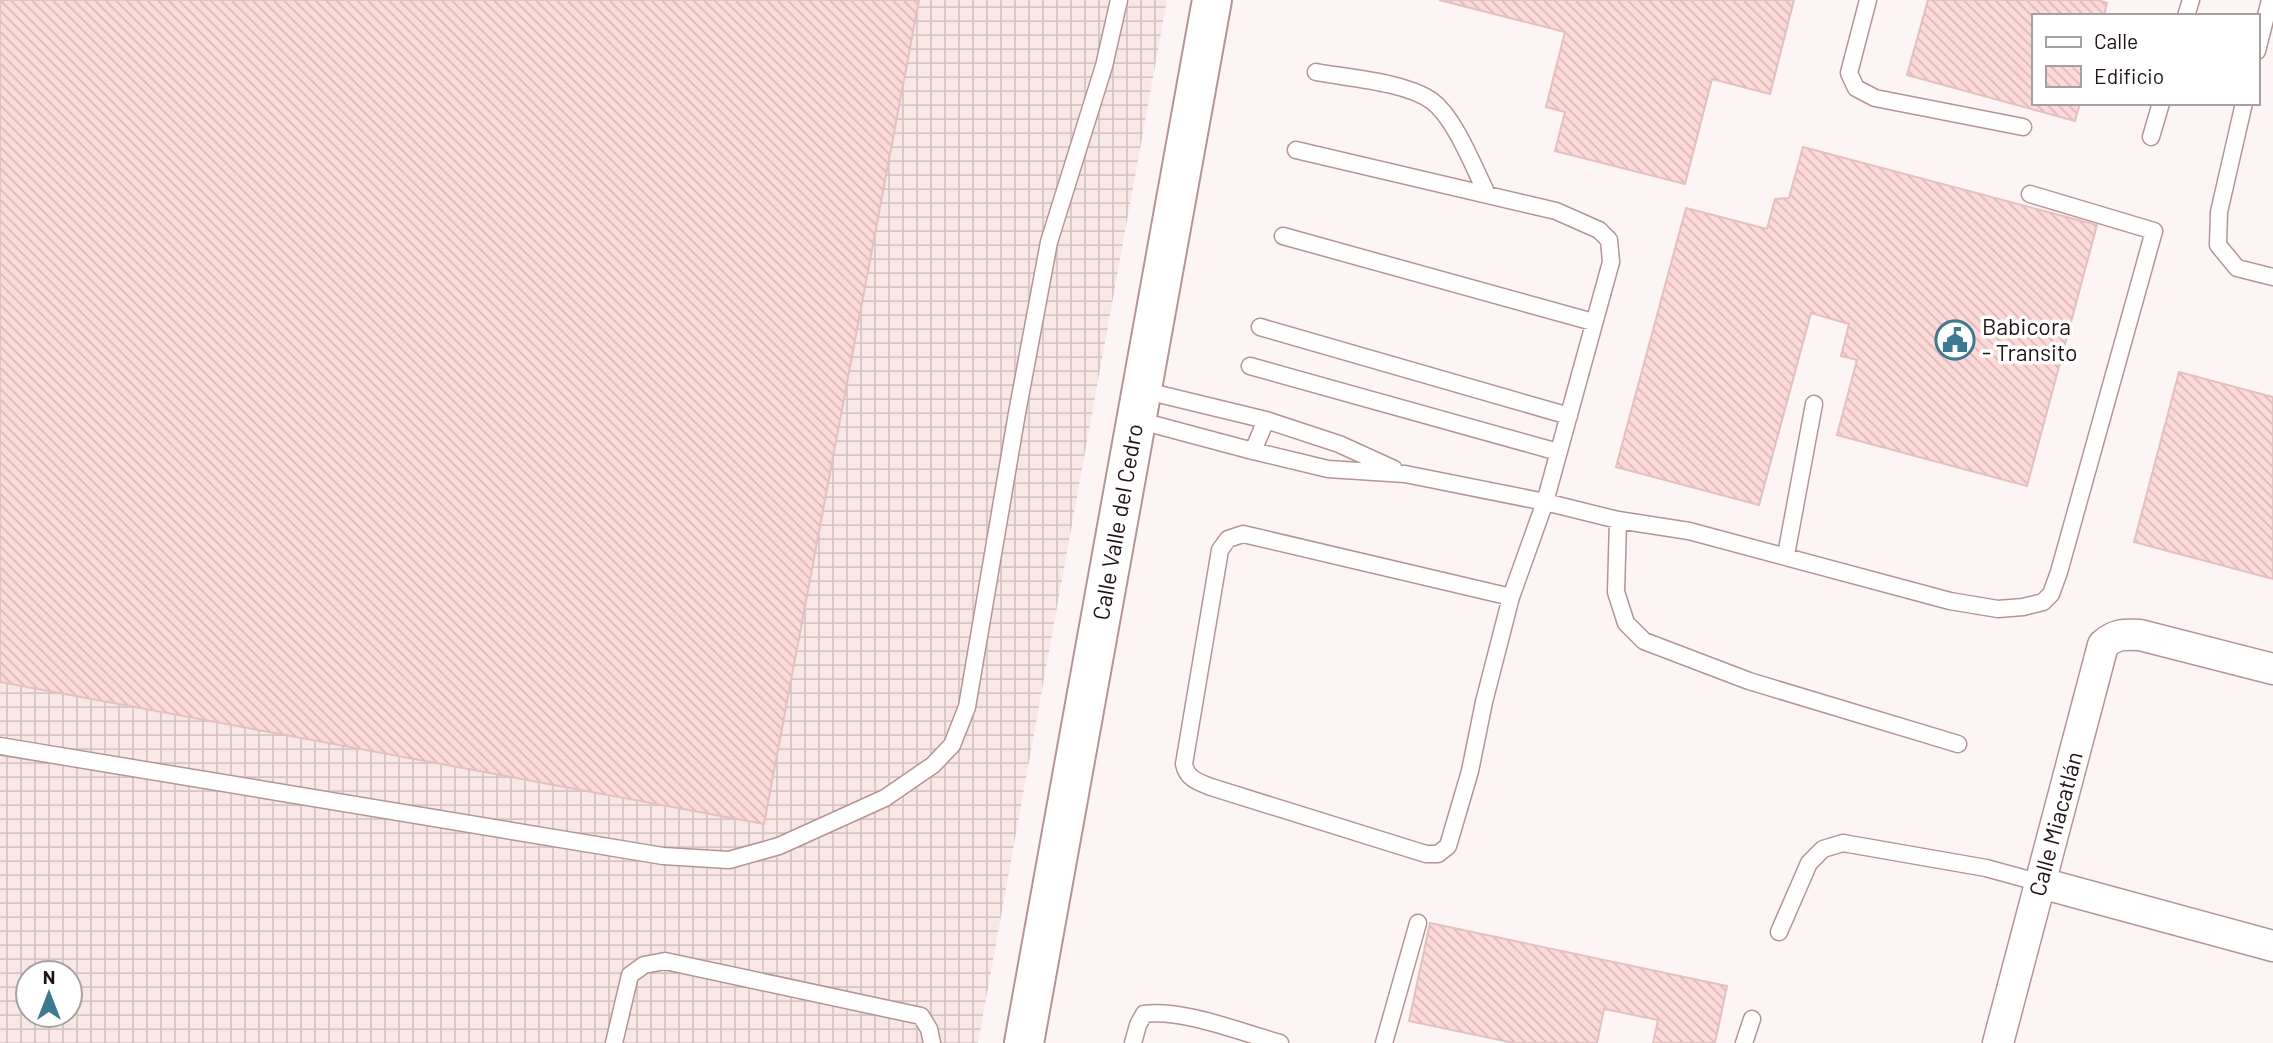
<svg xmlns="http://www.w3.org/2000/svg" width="2273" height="1043" viewBox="0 0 2273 1043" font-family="Barlow,sans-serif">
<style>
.industrial{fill:url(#industrial-grid);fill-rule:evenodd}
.building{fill:url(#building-back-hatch);stroke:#e3c1bf;stroke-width:2}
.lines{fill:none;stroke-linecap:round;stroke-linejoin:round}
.lane-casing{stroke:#b59493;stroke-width:19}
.street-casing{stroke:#b59493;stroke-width:33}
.secondary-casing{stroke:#b59493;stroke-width:42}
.lane{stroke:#fff;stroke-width:16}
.street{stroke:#fff;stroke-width:30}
.secondary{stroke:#fff;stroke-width:38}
.labels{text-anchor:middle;stroke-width:7;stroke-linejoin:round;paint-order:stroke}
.poi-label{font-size:23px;fill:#201414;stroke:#fff;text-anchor:start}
.street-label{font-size:23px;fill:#201414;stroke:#fff}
</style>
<defs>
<pattern id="industrial-grid" width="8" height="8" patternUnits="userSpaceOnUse" patternTransform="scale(1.75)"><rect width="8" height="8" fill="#f9e7e6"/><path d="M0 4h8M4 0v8" fill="none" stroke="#d5c5c4"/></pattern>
<pattern id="building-back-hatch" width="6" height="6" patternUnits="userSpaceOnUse" patternTransform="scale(1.75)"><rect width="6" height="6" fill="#fdd9d8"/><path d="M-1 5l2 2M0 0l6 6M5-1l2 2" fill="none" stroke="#d9b9b8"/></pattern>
</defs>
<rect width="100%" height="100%" fill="#fdf5f5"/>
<path class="industrial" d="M 0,0 L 1167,0 L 978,1043 L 0,1043 ZM 28,973 L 70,973 L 70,1015 L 28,1015 Z"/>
<path class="building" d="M 0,0 L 919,0 L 764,824 L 0,682 Z
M 1439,0 L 1794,0 L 1770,94 L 1712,79 L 1685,184 L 1555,151 L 1565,112 L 1546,107 L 1565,32 Z
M 1928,0 L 2098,0 L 2107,3 L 2104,16 L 2033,16 L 2033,103 L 2080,103 L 2075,121 L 1907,75 Z
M 1803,147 L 2097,225 L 2027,486 L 1837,435 L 1857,360 L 1841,356 L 1849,324 L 1811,313 L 1759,505 L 1616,467 L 1686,208 L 1767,229 L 1775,199 L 1789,198 Z
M 2179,372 L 2273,397 L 2273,579 L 2134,542 Z
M 1430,923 L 1727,986 L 1715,1043 L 1653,1043 L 1658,1020 L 1604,1009 L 1597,1043 L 1514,1043 L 1409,1021 Z"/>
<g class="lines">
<g class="lane-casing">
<path id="lane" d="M 1868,0 L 1849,73 L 1856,88 L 1875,98 L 2023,127
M 2186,16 L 2191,0
M 2257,51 L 2270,0
M 1316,72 C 1348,78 1406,82 1432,101 C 1455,118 1474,168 1487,194
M 2244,103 L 2219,212 L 2218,245 L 2237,268 L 2273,277
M 2151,137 L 2161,103
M 1283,236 L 1593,322
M 1260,327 L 1569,416
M 1250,366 L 1558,452
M 1142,390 L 1266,420 L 1339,444 L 1394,469
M 1137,420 L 1253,451 L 1328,469 L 1405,474 L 1545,502 L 1611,262 L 1609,240 L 1599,230 L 1556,211 L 1296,150
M 1253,451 L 1266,420
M 1618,520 L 1616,592 L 1626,623 L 1644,641 L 1749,681 L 1958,744
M 1786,555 L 1814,404
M 1511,597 L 1243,534 L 1228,539 L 1220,550 L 1184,764 C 1187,779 1198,782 1211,787 L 1426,854 L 1438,854 L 1448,846 L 1470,771 L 1484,702 L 1511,597 L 1545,502 L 1618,520 L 1689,531 L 1950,601 L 1998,609 L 2023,607 L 2043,602 L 2051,594 L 2059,572 L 2154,231 L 2030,194
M 0,746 L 663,856 L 729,860 L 779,846 L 885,798 L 933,765 L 952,745 L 967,707 L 1017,413 L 1049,242 L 1104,66 L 1119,0
M 1779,932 L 1809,863 L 1823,849 L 1843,843 L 1986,868 L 2041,883
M 614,1043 L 630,975 L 644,965 L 665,961 L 921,1016 L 929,1029 L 932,1043
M 1133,1043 L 1138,1025 L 1144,1014 C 1184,1009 1240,1032 1280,1043
M 1384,1043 L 1418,923
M 1744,1043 L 1752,1019"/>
</g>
<g class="street-casing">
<path id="street" d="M 2041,883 L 2273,946
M 1998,1043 L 2103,645 C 2115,634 2124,634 2140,635 L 2273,669"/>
</g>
<g class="secondary-casing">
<path id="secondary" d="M 1024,1043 L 1212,0"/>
</g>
<use href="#lane" class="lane"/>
<use href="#street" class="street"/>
<use href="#secondary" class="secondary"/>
</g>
<defs>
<g id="civic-ring" transform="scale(2.0125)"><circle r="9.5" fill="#fff" stroke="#3d7990" stroke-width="1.5"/><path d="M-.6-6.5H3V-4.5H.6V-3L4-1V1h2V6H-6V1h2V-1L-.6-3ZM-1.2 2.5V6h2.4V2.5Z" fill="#3d7990"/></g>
</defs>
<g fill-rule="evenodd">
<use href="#civic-ring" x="1955" y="340"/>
</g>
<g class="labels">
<g class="poi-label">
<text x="1982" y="335">Babicora<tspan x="1982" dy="26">- Transito</tspan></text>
</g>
<g class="street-label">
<text transform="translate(1118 522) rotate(-80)" y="8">Calle Valle del Cedro</text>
<text transform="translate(2056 824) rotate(-75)" y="8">Calle Miacatlán</text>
</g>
</g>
<rect x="2032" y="14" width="228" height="91" fill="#ffffff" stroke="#a6a1a1" stroke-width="2"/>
<rect x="2046" y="37" width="35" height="10" fill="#ffffff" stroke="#a6a1a1" stroke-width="2"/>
<text x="2094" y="49" font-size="21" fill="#201414">Calle</text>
<rect x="2046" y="66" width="35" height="21" fill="url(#building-back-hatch)" stroke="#a6a1a1" stroke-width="2"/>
<text x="2094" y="84" font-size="21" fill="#201414">Edificio</text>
<g transform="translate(49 994)"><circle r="33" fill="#ffffff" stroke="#a6a1a1" stroke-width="2"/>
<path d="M0-5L12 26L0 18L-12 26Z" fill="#3d7990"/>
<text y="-10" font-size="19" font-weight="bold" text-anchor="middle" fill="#201414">N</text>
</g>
</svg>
